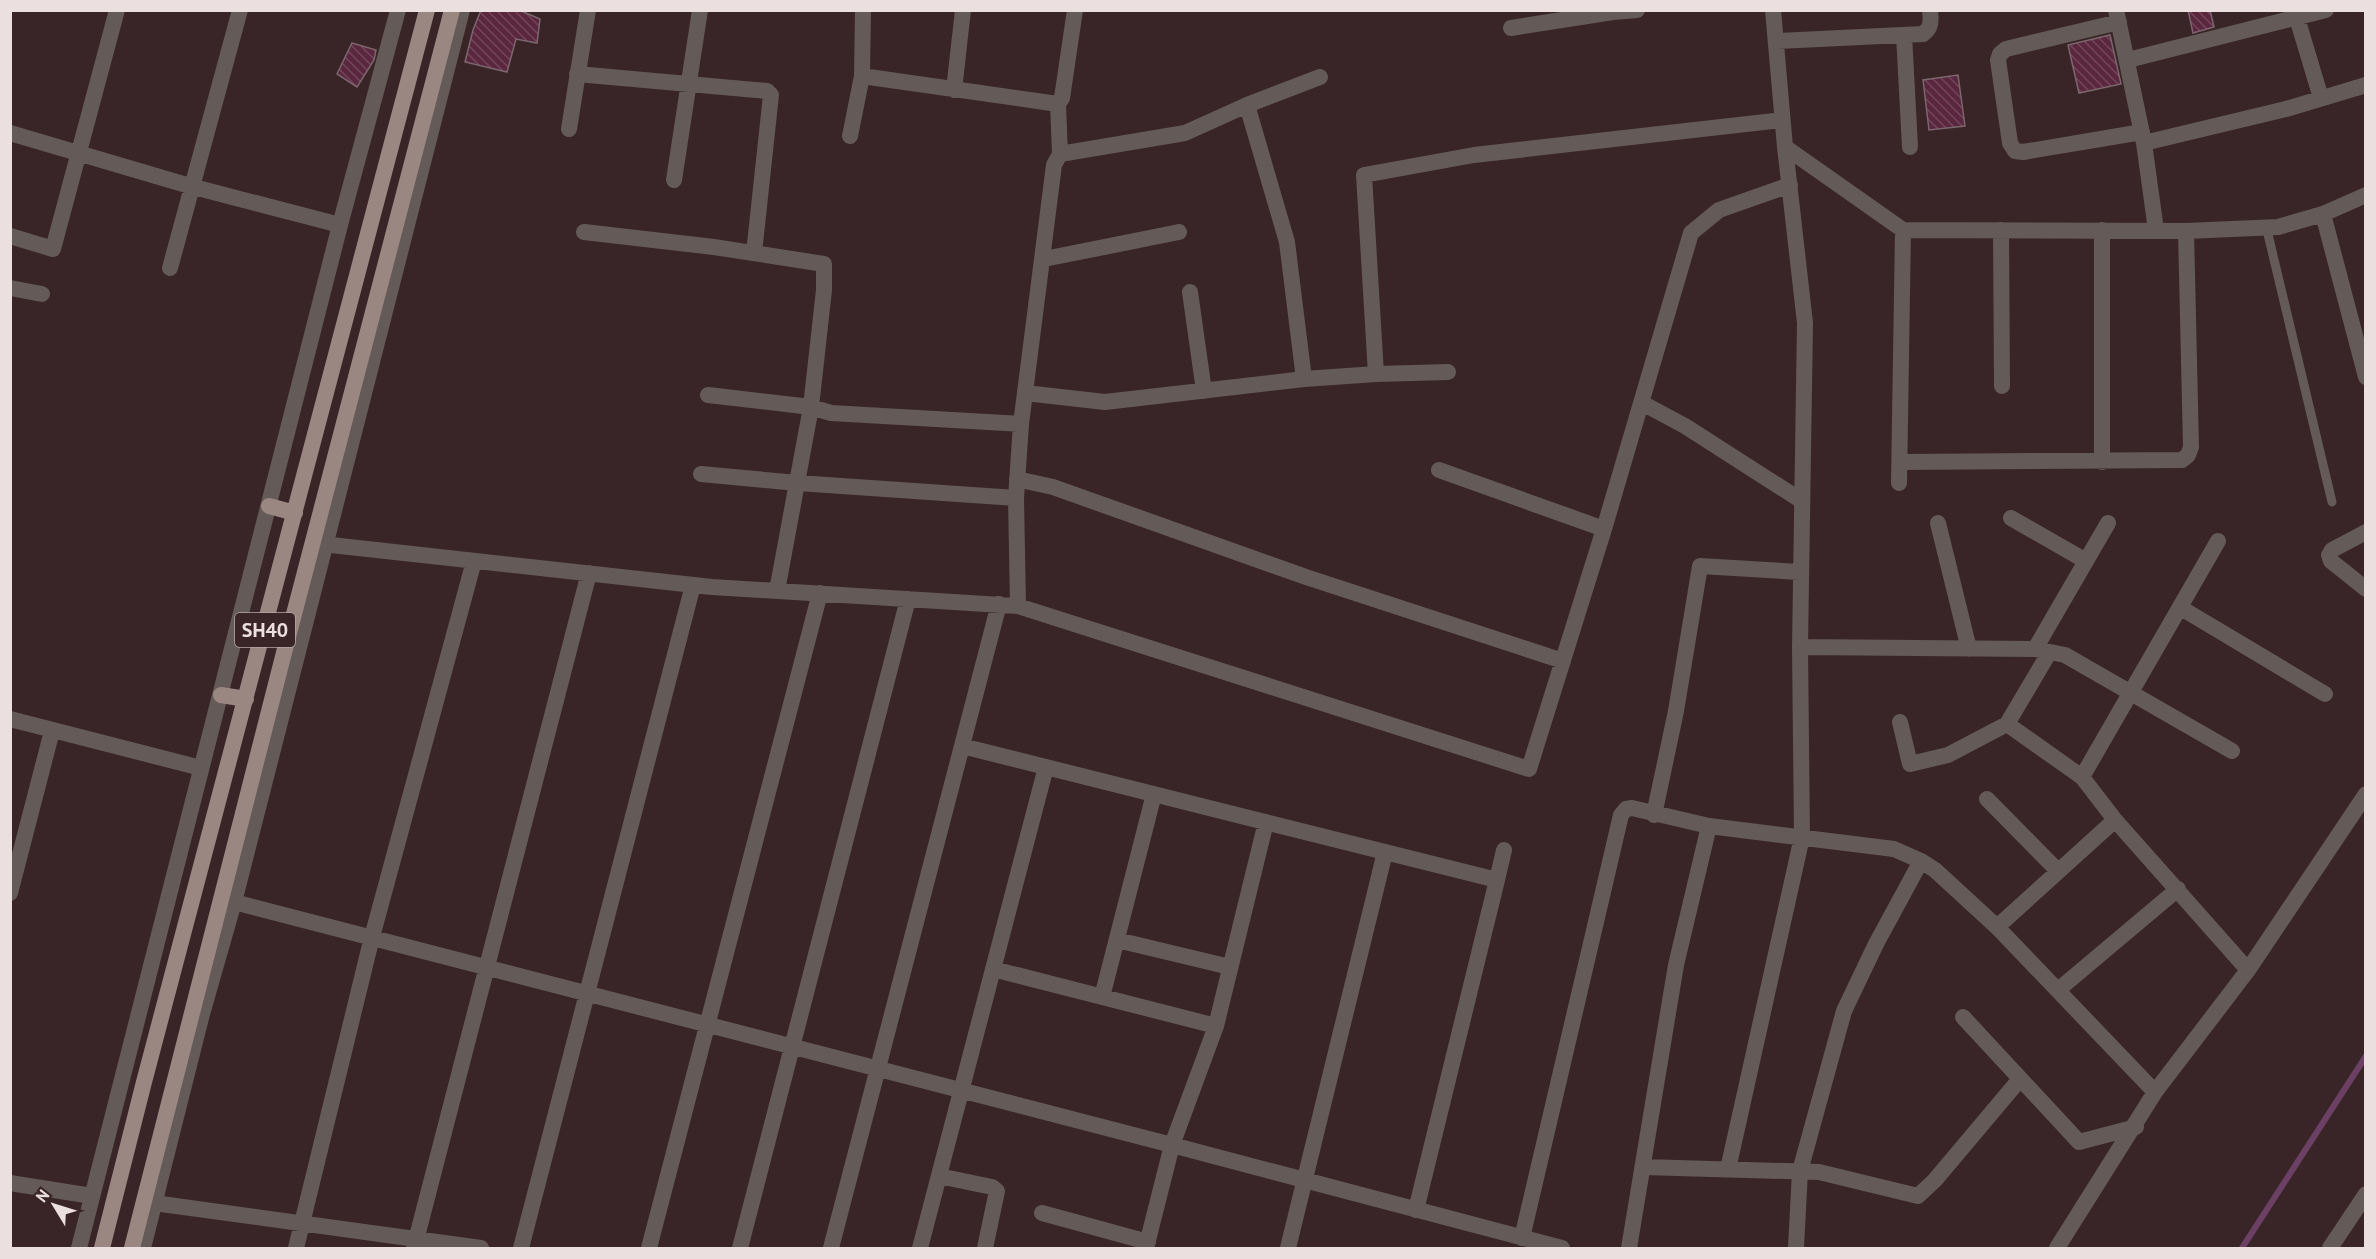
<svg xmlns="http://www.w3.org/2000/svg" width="2376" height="1259" viewBox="0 0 2376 1259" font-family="'PT Sans',sans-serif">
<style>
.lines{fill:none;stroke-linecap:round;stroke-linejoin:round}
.stream{stroke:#6c4065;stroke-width:6}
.building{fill:url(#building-back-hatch);stroke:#7c666e;stroke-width:1.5}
.service{stroke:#645a57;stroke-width:9}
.minor{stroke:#645a57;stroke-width:16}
.tertiary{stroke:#645a57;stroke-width:16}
.primary{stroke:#9b8782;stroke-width:16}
.labels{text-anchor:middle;stroke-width:5;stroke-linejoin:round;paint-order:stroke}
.shield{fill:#392527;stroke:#b6a7a8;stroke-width:1.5}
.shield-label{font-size:20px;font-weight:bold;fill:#ecdfdf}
</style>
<defs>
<pattern id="building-back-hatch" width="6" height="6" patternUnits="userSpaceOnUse" patternTransform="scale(1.5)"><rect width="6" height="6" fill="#5a273e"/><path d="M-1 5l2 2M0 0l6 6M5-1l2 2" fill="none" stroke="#724659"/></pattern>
</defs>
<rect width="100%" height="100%" fill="#392527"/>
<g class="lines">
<path class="stream" d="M 2242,1248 L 2366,1056"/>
</g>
<path class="building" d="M 481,10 L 519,10 L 540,19 L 537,43 L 516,39 L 507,72 L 465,62 L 473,30 Z
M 2188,10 L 2210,10 L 2214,27 L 2193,33 Z
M 2110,35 L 2121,84 L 2079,93 L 2068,45 Z
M 352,43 L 376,50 L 374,60 L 357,87 L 337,74 Z
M 1958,75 L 1965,126 L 1929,130 L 1923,80 Z"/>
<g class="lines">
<path class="service" d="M 2266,226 L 2332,502"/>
<path class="minor" d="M 1773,10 L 1785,147
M 2116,10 L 2144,143 L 2156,230
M 2297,18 L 2321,98
M 2119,22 L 2006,49 L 2000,54 L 1998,60 L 2010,143 L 2015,151 L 2023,152 L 2142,132
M 1511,28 L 1613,12 L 1637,10
M 1904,35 L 1910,147
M 1776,41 L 1923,34 C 1932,28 1931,20 1930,10
M 2128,60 L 2326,10
M 577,74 L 767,91 L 771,95 L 754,253
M 862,76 L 1058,104
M 954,90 L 963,10
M 1247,105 L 1287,242 L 1304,379
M 569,129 L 588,10
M 10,133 L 190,186 L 340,225
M 850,136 L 862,76 L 863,10
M 2144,143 L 2286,109 L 2366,85
M 1060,154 L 1185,133 L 1247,105 L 1320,77
M 674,180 L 700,10
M 2323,214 L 2366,377
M 2001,230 L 2002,386
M 2102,230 L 2102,462
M 584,232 L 714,247 L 824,264 L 824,290 L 811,407 L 777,591
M 10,236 L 53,249 L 117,10
M 1044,259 L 1179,232
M 170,268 L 240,10
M 10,288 L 42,294
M 1190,292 L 1204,391
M 1376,374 L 1448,372
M 1025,393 L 1105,402 L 1304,379 L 1376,374 L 1364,175 L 1474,155 L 1782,120
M 708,395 L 811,407 L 831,413 L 1021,424
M 1642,403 L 1685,426 L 1802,501
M 1900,462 L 2182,460 L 2188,455 L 2191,447 L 2186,231
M 1439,470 L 1604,529
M 701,474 L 798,483 L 1016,498
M 1017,479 L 1053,487 L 1306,577 L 1563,661
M 1899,483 L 1903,230
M 2011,518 L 2086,561
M 1938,523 L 1969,649
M 2366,532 L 2332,550 L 2329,555 L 2331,561 L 2366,589
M 313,543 L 712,587 L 1018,606 L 1529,769 L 1604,529 L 1691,233 L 1719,210 L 1790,185
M 1018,606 L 1016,498 L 1021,424 L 1054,165 L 1060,154 L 1058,104 L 1062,98 L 1075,10
M 2181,608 L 2325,694
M 1800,647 L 1805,323 L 1785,147 L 1903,230 L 2186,231 L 2278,227 L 2323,214 L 2366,195
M 2035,649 L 2108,523
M 10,719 L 201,768
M 1900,722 L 1910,764 L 1948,755 L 2007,724 L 2049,653
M 2007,724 L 2082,777 L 2115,820 L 2248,970
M 962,746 L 1497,880 L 1416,1210
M 2082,777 L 2218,541
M 1987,799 L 2058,871
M 1654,815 L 1676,711 L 1700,566 L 1800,572
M 1497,880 L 1504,850
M 10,893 L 52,731
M 234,902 L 1172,1145 L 1562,1248
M 1997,927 L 2115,820
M 1117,940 L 1230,967
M 993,969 L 1216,1026
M 2058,990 L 2178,889
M 1102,997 L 1154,794
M 1963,1017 L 2079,1142 L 2136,1127
M 1643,1167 L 1819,1172 L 1918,1196 L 1935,1180 L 2020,1079
M 1728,1169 L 1802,837 L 1800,647 L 2035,649 L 2065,655 L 2232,751
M 939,1176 L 992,1187 L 997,1191 L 985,1248
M 10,1183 L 92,1196
M 154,1203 L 481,1248
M 1042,1213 L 1148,1242
M 1522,1238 L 1621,815 L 1626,809 L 1632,808 L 1709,826 L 1894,849 L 1921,861 L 1935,870 L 1997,927 L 2155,1092
M 296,1248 L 372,937 L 474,561
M 414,1248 L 589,573
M 521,1248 L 693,585
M 649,1248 L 820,593
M 740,1248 L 908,599
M 831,1248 L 999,604
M 920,1248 L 1046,767
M 1146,1248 L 1172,1145 L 1216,1026 L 1266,822
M 1288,1248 L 1385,852
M 1629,1248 L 1676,965 L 1709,826
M 1796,1248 L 1800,1171 L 1844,1011 L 1876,944 L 1921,861
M 2057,1248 L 2155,1092 L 2248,970 L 2366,794
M 2330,1248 L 2366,1194"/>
<path class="tertiary" d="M 79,1248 L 340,225 L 398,10
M 143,1248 L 202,1014 L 234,902 L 462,10"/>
<path class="primary" d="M 269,506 L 295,513
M 221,695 L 246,699
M 102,1248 L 144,1082 L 427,10
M 132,1248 L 288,637 L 452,10"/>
</g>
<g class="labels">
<rect class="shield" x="235" y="613" width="60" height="34" rx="4.5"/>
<g class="shield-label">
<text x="265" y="637">SH40</text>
</g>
</g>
<rect width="2376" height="1259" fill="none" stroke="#ecdfdf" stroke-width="24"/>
<g transform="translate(54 1205) rotate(308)" stroke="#392527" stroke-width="4.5" paint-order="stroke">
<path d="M0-4.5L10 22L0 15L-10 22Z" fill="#ecdfdf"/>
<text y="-9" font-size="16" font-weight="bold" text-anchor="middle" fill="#ecdfdf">N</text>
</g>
</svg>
